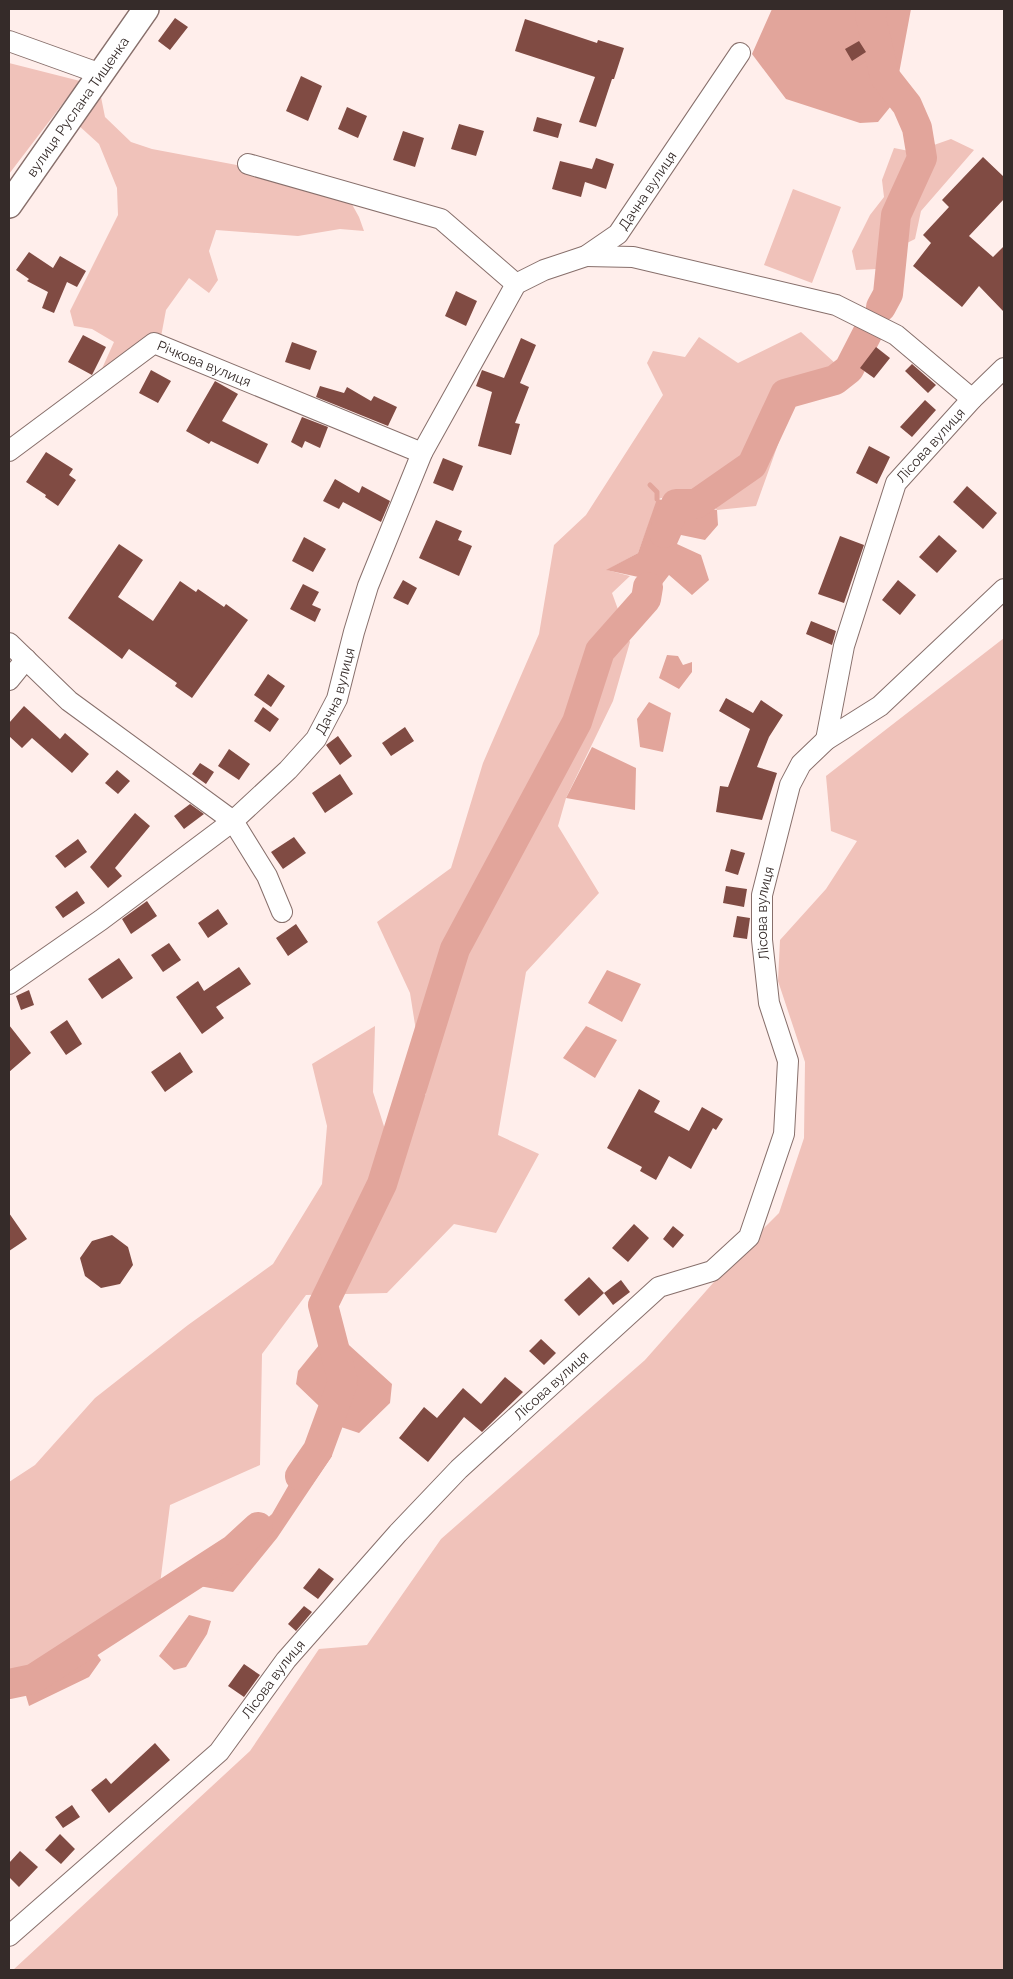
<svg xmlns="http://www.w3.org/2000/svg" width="1013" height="1979" viewBox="0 0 1013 1979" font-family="Raleway,sans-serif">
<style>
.green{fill:#f0c2ba}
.water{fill:#e2a59b}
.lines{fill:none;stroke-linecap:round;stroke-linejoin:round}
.stream{stroke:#e2a59b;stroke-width:5}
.river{stroke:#e2a59b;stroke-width:30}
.building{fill:#804b43}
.minor-casing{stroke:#876f6b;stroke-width:22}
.tertiary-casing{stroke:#876f6b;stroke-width:28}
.minor{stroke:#fff;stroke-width:20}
.tertiary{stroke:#fff;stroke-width:25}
.labels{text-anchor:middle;stroke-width:5;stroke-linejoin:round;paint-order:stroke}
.street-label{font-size:14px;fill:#352b29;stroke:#fff}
</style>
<rect width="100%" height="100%" fill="#ffeeeb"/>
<path class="green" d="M 9,63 L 80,81 L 9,174 Z
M 95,94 L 101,97 L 105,117 L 131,142 L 152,149 L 242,166 L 349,199 L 359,217 L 364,231 L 340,229 L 298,236 L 216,230 L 209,251 L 218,280 L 209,293 L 189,278 L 166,310 L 160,342 L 100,373 L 114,342 L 92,329 L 74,326 L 70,311 L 118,215 L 117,188 L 99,144 L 77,124 Z
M 951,139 L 974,150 L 921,211 L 915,239 L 901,246 L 885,245 L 877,269 L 856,270 L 852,251 L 870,215 L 884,197 L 882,180 L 894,148 L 914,152 Z
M 793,189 L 841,207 L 812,283 L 764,265 Z
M 801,332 L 836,364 L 847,386 L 793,402 L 756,506 L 717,510 L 698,488 L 658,499 L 638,553 L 607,570 L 630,576 L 612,593 L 630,642 L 613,701 L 566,798 L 558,826 L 599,893 L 526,972 L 498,1135 L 539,1154 L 496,1233 L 454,1224 L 387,1293 L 306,1295 L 262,1354 L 260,1465 L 170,1505 L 160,1584 L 123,1606 L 25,1671 L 9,1669 L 9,1482 L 35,1465 L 95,1398 L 188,1325 L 273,1264 L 322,1184 L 327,1126 L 312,1064 L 375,1026 L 373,1092 L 390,1145 L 426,1094 L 410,993 L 377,922 L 451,868 L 483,763 L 539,634 L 554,545 L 586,515 L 663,395 L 647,363 L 653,351 L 685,357 L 699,337 L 738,363 Z
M 1004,638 L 1004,1970 L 13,1970 L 250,1751 L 319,1649 L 367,1645 L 441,1539 L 645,1360 L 744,1248 L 779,1213 L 804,1138 L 805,1062 L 778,981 L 780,940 L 826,889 L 857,841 L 831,831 L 826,776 Z"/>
<path class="water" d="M 772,9 L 911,9 L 897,84 L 914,111 L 913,122 L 891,106 L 878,122 L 860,123 L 786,99 L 752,54 Z
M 657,499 L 717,510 L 718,525 L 705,540 L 681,535 L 677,544 L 701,555 L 709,580 L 692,595 L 669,575 L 628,628 L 627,609 L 643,578 L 606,570 L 638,553 Z
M 667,655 L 678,656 L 683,665 L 692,662 L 692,672 L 679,689 L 659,678 Z
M 649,702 L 671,713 L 663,752 L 640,747 L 637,719 Z
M 592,747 L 636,768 L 635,810 L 566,798 Z
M 607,970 L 641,984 L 622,1022 L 588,1003 Z
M 586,1026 L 617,1040 L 595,1078 L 563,1058 Z
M 339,1336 L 392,1384 L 390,1403 L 359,1433 L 341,1427 L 296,1384 L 298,1371 L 324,1339 Z
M 314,1441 L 326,1441 L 332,1456 L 277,1538 L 233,1592 L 199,1586 L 202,1577 L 272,1514 Z
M 189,1615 L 211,1621 L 207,1634 L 186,1667 L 174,1670 L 159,1656 Z
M 93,1649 L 101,1660 L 89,1677 L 29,1706 L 24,1689 L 76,1661 Z"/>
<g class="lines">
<path class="stream" d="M 650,485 L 657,492 L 657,499"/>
<path class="river" d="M 873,9 L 870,15 L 885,77 L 907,105 L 917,128 L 922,158 L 896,215 L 888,294 L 881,307
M 664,533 L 676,504 L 696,504 L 752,465 L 785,394 L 835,380 L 849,369 L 868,332
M 300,1476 L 318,1450 L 343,1382 L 323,1305 L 382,1184 L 455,949 L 577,722 L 600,651 L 646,599 L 648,587
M 9,1684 L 33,1679 L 234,1549 L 258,1527"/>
</g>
<path class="building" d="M 175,18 L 188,27 L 170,50 L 158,41 Z
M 525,19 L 597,43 L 598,40 L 624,48 L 614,79 L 612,79 L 596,127 L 579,122 L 595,77 L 515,51 Z
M 859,41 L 866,52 L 852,61 L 845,49 Z
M 301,76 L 322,86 L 308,121 L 286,111 Z
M 347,107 L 367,116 L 358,138 L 338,129 Z
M 537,117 L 562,124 L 558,138 L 533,131 Z
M 459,124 L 484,131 L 476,156 L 451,149 Z
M 403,131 L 424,138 L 415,167 L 393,160 Z
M 983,157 L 1004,177 L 1004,199 L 969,236 L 993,257 L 1004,246 L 1004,312 L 979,286 L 962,307 L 913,266 L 931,243 L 923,235 L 949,207 L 942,200 Z
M 596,158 L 614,164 L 606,189 L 585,182 L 581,197 L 552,189 L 560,161 L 592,169 Z
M 29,252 L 53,268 L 60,256 L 86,271 L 77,287 L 67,282 L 54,313 L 42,308 L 48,292 L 27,281 L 29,279 L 16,270 Z
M 456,291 L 477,301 L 466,326 L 445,316 Z
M 83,335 L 106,347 L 92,375 L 68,362 Z
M 521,338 L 536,345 L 520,383 L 529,387 L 515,423 L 520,424 L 511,455 L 478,446 L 492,392 L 476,386 L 482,370 L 504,378 Z
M 292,342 L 317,351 L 310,370 L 285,362 Z
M 876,347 L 890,358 L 874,378 L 860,368 Z
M 912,364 L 936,385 L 928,393 L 905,371 Z
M 151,370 L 171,381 L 158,403 L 139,393 Z
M 215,381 L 238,394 L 222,421 L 268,444 L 258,464 L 211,441 L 209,444 L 186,431 Z
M 320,386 L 344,393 L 347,387 L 371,401 L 374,396 L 397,407 L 388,426 L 316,397 Z
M 925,400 L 936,410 L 912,437 L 900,427 Z
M 302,417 L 328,427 L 320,448 L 305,441 L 302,448 L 291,442 Z
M 869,446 L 890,457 L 877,484 L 856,473 Z
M 46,452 L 73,469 L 69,475 L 76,480 L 58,506 L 45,497 L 46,495 L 26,482 Z
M 443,458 L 463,466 L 453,491 L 433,483 Z
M 335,479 L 359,493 L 362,486 L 390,501 L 381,522 L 343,502 L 339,509 L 323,501 Z
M 967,486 L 997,513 L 983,529 L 953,502 Z
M 436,520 L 462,531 L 458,540 L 472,546 L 459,576 L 419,558 Z
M 939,535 L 957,551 L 937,573 L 919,557 Z
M 840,536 L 864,545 L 844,603 L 818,594 Z
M 304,537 L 326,549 L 313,572 L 292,561 Z
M 119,544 L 143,560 L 118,597 L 153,621 L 180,581 L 196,592 L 198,589 L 224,607 L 226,604 L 248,620 L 192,698 L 175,686 L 177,683 L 129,649 L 122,659 L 68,618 Z
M 403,580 L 417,588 L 408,605 L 393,598 Z
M 898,580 L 916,595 L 900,615 L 882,600 Z
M 303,584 L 319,592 L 312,605 L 321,609 L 315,622 L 290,609 Z
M 811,621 L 836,631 L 832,645 L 806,634 Z
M 268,674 L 285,686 L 271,707 L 254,695 Z
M 726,698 L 753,713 L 761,700 L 783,715 L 769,737 L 757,767 L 777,773 L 762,820 L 716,812 L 720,786 L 728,787 L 750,729 L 719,711 Z
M 24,706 L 60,739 L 65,733 L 89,754 L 72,773 L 32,738 L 22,748 L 9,736 L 9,723 Z
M 263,707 L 279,719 L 270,732 L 254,721 Z
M 405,727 L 414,741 L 391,756 L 382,743 Z
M 338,736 L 352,756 L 340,765 L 326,745 Z
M 229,749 L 250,764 L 239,780 L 218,766 Z
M 200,763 L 214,772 L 206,784 L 192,774 Z
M 117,770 L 130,781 L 118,794 L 105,783 Z
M 340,774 L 353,794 L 325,813 L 312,793 Z
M 190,804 L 204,814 L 184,829 L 174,816 Z
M 135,813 L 150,826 L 115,868 L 122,876 L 108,888 L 90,867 Z
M 294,837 L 306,853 L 283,869 L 271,852 Z
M 78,839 L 87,852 L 65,868 L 55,856 Z
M 731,849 L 745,853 L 738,875 L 725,871 Z
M 726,886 L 747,889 L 744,907 L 723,903 Z
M 77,891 L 85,903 L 63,918 L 55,907 Z
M 147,901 L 157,916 L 131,934 L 122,919 Z
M 218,909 L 228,924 L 208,938 L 198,923 Z
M 737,916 L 750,918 L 747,939 L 733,937 Z
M 296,924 L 308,942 L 288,956 L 276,938 Z
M 169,943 L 181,960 L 163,972 L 151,955 Z
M 119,958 L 133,978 L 102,999 L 88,979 Z
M 239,967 L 251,984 L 216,1007 L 224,1018 L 202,1034 L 176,997 L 198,981 L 204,991 Z
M 29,990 L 34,1005 L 21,1010 L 16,996 Z
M 67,1020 L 82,1044 L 66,1055 L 50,1032 Z
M 9,1025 L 31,1053 L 9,1072 Z
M 180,1052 L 193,1072 L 165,1092 L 151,1072 Z
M 639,1089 L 660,1101 L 654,1112 L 689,1131 L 702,1107 L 723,1119 L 716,1130 L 713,1128 L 691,1169 L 669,1156 L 656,1180 L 640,1171 L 642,1167 L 607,1148 Z
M 9,1213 L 27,1239 L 9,1251 Z
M 634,1224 L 649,1238 L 628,1262 L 612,1248 Z
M 673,1226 L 684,1235 L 673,1248 L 663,1239 Z
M 112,1235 L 128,1247 L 133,1265 L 120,1284 L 101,1288 L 85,1276 L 80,1258 L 92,1241 Z
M 589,1277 L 604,1293 L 579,1316 L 564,1300 Z
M 621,1280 L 630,1292 L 613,1305 L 604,1293 Z
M 541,1339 L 556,1353 L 544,1365 L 529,1351 Z
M 505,1377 L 523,1392 L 482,1432 L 464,1417 L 428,1462 L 399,1438 L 424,1407 L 437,1418 L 463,1388 L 481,1404 Z
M 319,1568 L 334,1579 L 318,1599 L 303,1588 Z
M 304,1606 L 312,1612 L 296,1631 L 288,1624 Z
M 244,1664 L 260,1675 L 244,1697 L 228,1686 Z
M 155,1743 L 170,1760 L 109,1813 L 91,1790 L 106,1778 L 111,1784 Z
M 72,1805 L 80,1817 L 63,1828 L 55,1817 Z
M 60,1834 L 75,1849 L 61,1864 L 45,1850 Z
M 20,1851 L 38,1867 L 19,1887 L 9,1877 L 9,1863 Z"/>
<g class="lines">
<g class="minor-casing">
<g id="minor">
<path d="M 9,41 L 101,74"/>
<path d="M 248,164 L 441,219 L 516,284"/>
<path d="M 586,256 L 633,257 L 836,305 L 896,335 L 972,399"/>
<path id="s1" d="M 9,451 L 154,343 L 422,453"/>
<path d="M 9,643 L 69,701 L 233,821 L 267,876 L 282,912"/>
<path d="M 9,680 L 26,659"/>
<path id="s2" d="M 826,740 L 844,646 L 896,483 L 972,399 L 1004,368"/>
<path id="s3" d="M 9,984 L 101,920 L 233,821 L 288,770 L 316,739 L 337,699 L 354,632 L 368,586 L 422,453 L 516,284 L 544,270 L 586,256 L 618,234 L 740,53"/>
<path id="s4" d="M 9,1936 L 219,1752 L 286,1660 L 398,1533 L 459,1469 L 659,1287 L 712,1271 L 749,1237 L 784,1134 L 788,1061 L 769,1003 L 762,940 L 762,895 L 790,785 L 801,764 L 826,740 L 880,706 L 1004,589"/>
</g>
</g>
<g class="tertiary-casing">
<g id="tertiary">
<path id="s5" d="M 9,205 L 146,9"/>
</g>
</g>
<use href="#minor" class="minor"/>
<use href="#tertiary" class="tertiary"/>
</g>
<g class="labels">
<g class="street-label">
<text dy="5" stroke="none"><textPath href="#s5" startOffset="120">вулиця Руслана Тищенка</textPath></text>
<text dy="5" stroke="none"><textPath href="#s3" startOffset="1060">Дачна вулиця</textPath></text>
<text dy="5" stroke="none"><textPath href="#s1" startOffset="235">Річкова вулиця</textPath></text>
<text dy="5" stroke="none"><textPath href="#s2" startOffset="318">Лісова вулиця</textPath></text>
<text dy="5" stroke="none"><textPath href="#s3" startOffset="446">Дачна вулиця</textPath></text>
<text dy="5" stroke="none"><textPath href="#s4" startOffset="1360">Лісова вулиця</textPath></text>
<text dy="5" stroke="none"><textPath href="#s4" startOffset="775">Лісова вулиця</textPath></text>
<text dy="5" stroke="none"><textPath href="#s4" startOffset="370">Лісова вулиця</textPath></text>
</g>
</g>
<rect width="1013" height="1979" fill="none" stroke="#352b29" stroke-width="20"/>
</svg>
